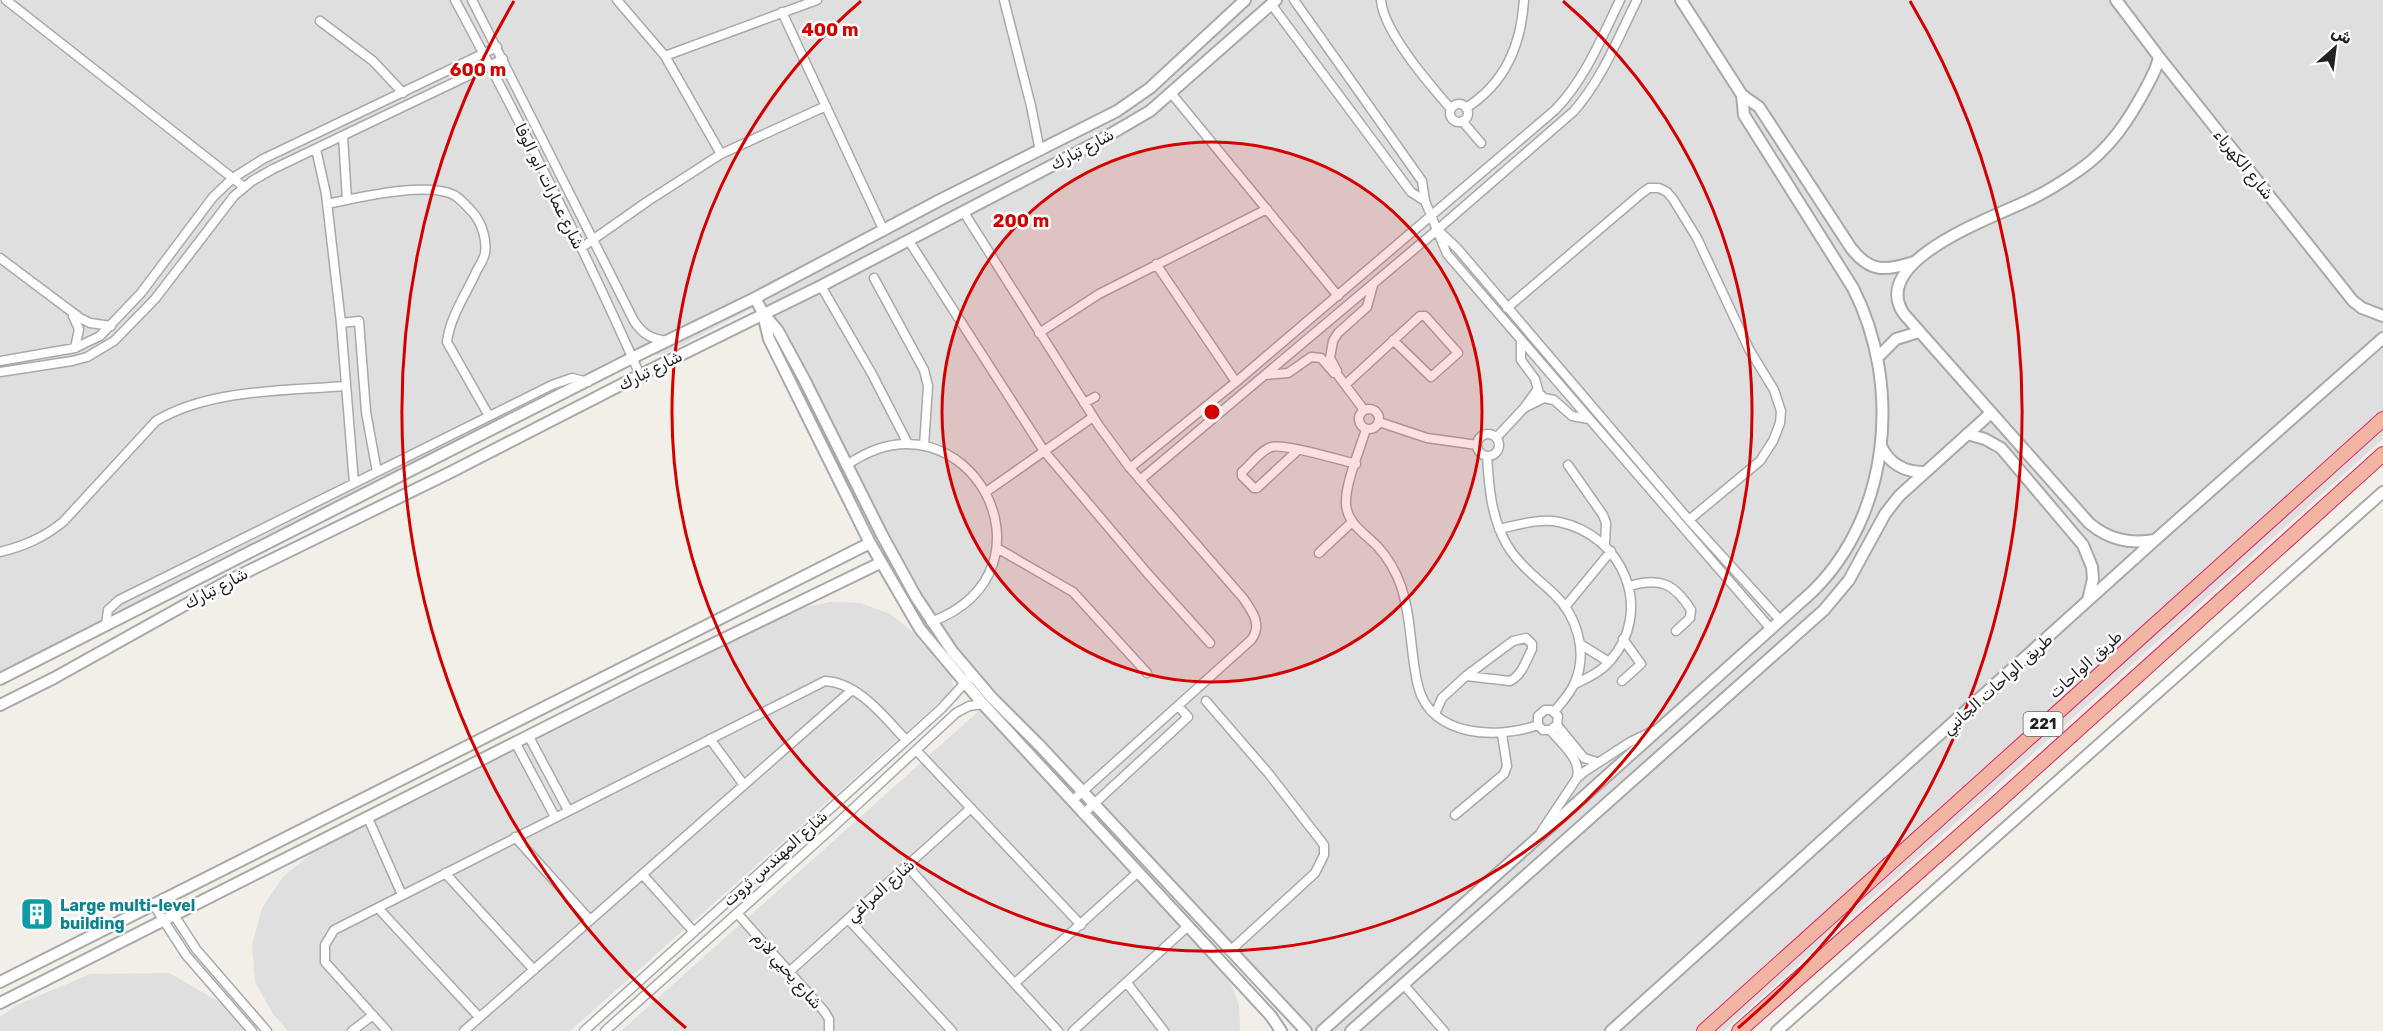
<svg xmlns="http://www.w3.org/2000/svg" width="2383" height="1031" viewBox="0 0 2383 1031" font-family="Rubik,'Noto Sans Arabic',sans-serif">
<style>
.residential{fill:#e0dfdf}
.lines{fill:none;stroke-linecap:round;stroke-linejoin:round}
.minor-casing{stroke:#a9a9a9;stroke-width:11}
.tertiary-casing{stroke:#a9a9a9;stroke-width:14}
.trunk-casing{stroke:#dc2a67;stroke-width:16}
.minor{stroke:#fff;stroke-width:8}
.tertiary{stroke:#fff;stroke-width:10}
.trunk{stroke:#f2b4a3;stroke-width:14}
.ring{fill:none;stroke:#d40000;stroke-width:3}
.labels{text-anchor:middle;stroke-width:5;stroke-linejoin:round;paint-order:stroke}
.shield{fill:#fff;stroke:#646464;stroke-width:1.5}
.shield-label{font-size:15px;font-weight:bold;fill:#222}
.street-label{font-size:16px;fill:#222;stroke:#fff}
.culture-label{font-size:16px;font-weight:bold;fill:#0d838f;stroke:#fff;text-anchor:start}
.centre{fill:#d40000;stroke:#fff;stroke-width:3}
.ring-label{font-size:18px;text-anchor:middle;font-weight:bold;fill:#d40000;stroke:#fff;stroke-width:5;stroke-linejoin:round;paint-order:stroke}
</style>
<rect width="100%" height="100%" fill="#f2efe9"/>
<path class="residential" d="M 0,0 L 2383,0 L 2383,439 L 1724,1031 L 1301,1031 L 939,643 L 864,513 L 835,448 L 759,305 L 662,355 L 648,355 L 617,373 L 0,685 Z
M 830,602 L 861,603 L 890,614 L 913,632 L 952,678 L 953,688 L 951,692 L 570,1031 L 288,1031 L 273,1014 L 255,982 L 252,945 L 262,908 L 283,877 L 312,853 L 800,608 Z
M 981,709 L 1227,973 L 1239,1005 L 1240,1031 L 621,1031 Z
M 169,973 L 220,1002 L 248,1031 L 0,1031 L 0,1017 L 17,1005 L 90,974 Z"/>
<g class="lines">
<g class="minor-casing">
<path id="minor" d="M 6,0 L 244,187
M 455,0 C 521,123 584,248 640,375
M 472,0 L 634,321 C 643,335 652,339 668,341
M 617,0 L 665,56 L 721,154
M 1004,0 L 1031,106 L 1040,151
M 1381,0 C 1383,31 1430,85 1451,109
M 1271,4 L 1411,192 L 1425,201 L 1422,181 L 1294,0
M 782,12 L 884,231
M 320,21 L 373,61 L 403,93
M 665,56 L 817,0
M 1171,93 L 1338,296
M1450 113a9 9 0 1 1 18 0a9 9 0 1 1-18 0Z
M 1466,108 C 1505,83 1521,46 1524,0
M 1463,122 L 1481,143
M 343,136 L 347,200
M 316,149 L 326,194 L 341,323 L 354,483
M 1425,201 L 1447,254 L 1770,628
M 327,204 C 357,198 427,181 454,195 C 462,200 468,207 474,214 C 482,224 487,240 485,253 C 484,259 480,265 477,270 C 467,293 450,316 447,342 L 489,416
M 963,211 L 1099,426 L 1130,468 L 1243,598 C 1252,611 1263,625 1251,640 L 1072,801
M 1440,232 L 1457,248 L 1689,520 L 1780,620
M 909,241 L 1044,451 L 1148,574 L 1210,643
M 581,248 L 648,201 L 721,154 L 826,106
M 0,258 L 80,318 L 90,323 L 111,326
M 1156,264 L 1236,382
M 874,278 L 924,370 L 928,386 L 924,446
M 821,286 L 872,374 L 908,444
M 1507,308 L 1642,193 L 1649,188 L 1659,188 L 1667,192 L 1673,199 L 1697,238 L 1749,349 L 1774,390 L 1781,411 L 1780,423 L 1773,441 L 1760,461 L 1689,520
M 73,316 L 79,329 L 75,348
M 341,323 L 359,321 L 366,412 L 377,472
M 1039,333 L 1099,294 L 1267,209
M 1521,340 L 1521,360 L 1535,379 L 1539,393 L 1544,398 L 1554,400 L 1572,416 L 1589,419
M 0,361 L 75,348 L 100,336 L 141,293 L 213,197 L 233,178 L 263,159 L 497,47
M 1337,371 L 1330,358 L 1333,341 L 1338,333 L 1367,307 L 1373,285
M 0,372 L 72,361 L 87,357 L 114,341 L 155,299 L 234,196 L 252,181 L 273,169 L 503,59
M 1265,375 L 1288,373 L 1311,357 L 1321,358 L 1334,373 L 1337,374 L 1364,410
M 1345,385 L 1420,316 L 1425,316 L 1458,353 L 1431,377 L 1393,340
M 1084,403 L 1095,397
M 1524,408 L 1544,398
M1359 419a10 10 0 1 1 20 0a10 10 0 1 1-20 0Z
M 1379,422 L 1427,438 L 1477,445
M 1366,429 C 1360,450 1345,483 1346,504 C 1347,524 1366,534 1378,547 C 1388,558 1396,572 1401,586 C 1412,619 1410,653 1418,686 C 1431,738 1498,739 1538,725
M1477 445a11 11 0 1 1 22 0a11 11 0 1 1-22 0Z
M 1496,438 L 1524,408 L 1537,390
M 1298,450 L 1257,488 L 1254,488 L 1242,476 L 1242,472 C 1250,465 1261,450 1271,447 C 1284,443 1340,460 1356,464
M 1487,456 C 1489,487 1491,517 1507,545 C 1519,565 1537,578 1554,594 C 1577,616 1588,652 1575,682 C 1571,693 1561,703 1554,712
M 847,465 C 966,382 1069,570 931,622
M 1568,465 L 1603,515 L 1606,523 L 1605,544
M 1130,468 L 1236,382 L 1555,110 C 1585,79 1601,39 1620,0
M 1140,480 L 1437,230 L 1574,111 C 1602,79 1618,38 1637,0
M 986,492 L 1093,417
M 1499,529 C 1518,525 1539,518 1559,522 C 1623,535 1655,610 1610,661 C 1601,672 1587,678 1575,684
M 997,548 L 1073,592 L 1147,673
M 0,552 C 24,546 43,538 63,522 L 156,421 C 209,389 285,391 345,386
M 1319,553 L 1352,522
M 1629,586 C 1660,577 1674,583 1691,610 L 1690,618 L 1676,631
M 1565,607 L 1611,551
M 106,625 L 108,610 L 119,600 L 552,385 L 572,378 L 588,382
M 1580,644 L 1609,662
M 1622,681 L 1641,664 L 1623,639
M 1206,701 L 1269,774 L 1324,845 L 1324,855 L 1315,873 L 1230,951
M 1435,714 L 1442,698 L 1466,676 L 1513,641 L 1526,638 L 1532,644 L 1532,649 C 1526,661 1522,675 1510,681 L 1466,676
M 1557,725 L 1584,758 L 1597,762
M 1550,730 L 1557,725 L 1558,716 L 1551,710 L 1545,710 L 1538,716 L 1538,725 L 1543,730 L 1550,730 C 1561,743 1582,760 1577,777
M 528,735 L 568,810
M 710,739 L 744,785
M 515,742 L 555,817
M 916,750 L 1081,925
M 1083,814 L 1188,717 L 1179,707
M 1455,815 L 1504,774 L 1507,766 L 1502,734
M 368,818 L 402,895
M 1541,832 L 1577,778 L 1584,772 L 1630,742 L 1653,731
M 515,837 L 590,920
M 907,866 L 1058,1031
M 445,873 L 534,970
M 643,875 L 694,932
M 163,898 L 196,949 L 267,1031
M 153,904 L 186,955 L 252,1031
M 378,908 L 479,1017
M 737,913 L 824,1011 L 829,1019 L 829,1031
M 848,919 L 952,1031
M 789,972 L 971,808
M 1015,983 L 1137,873
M 1127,983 L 1164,1031
M 1404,985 L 1444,1031
M 352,1031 L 373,1015
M 387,1031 L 325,962 L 325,945 L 334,930 L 825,681 C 858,682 885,718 906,740
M 464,1031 L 852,690
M 584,1031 L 942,708 L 972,675
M 605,1031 L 829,831 L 956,713 L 969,706 L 983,704
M 1073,1031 L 1187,927"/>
</g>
<g class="tertiary-casing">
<path id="tertiary" d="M 2116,0 L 2159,57 L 2353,301 L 2362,308 L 2383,316
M 1742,95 L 1759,107 L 1851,248 C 1870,273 1886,271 1914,262
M 755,298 L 763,313 L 778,331 L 804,379 L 882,535 L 916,597 L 952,651 L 992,698 L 1040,746 L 1306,1031
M 763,314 L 769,339 L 870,543 L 920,629 L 983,704 L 1271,1016 L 1281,1031
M 1878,357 L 1896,339 L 1919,332
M 1967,434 L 1985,439 L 2001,448 L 2083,545 L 2092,567 L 2093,579 L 2088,600
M 1881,446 C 1889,463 1904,472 1923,472
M 2155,540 C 2130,544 2109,540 2089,523 L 1904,314 C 1867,261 1994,217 2027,201 C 2045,193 2062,182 2078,171 C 2110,149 2129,120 2147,86 C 2152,77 2157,68 2159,57
M 0,679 L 632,358 L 755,298 L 940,200 L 1117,111 L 1150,88 L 1245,0
M 0,705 L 54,678 L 226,582 L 451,472 L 640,375 L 821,286 L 1097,142 L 1150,111 L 1276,0
M 0,982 L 870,543
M 0,1003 L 641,679 L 880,563
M 1322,1031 L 1812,592 C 1891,515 1902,384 1853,288 L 1744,115 L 1742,95 L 1681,0
M 1351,1031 L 1824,610 L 1849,580 L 1885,514 L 1899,496 L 1991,413
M 1611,1031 L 2155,540 L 2383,338
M 1777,1031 L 2383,492"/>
</g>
<g class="trunk-casing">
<path id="trunk" d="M 1704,1031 L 2383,419
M 1739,1031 L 2000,800 L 2383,454"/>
</g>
<use href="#minor" class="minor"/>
<use href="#tertiary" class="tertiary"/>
<use href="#trunk" class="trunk"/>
</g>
<circle cx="1212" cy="412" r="270" fill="#d40000" fill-opacity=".12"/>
<g class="ring">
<circle cx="1212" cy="412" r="270"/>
<path d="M1563 1A540 540 0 1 1 861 1"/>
<path d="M686 1028A810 810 0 0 1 514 1M1910 1A810 810 0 0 1 1738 1028"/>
</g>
<defs>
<g id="building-square" transform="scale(1.725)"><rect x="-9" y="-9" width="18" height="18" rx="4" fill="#0f9aa8" stroke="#fff"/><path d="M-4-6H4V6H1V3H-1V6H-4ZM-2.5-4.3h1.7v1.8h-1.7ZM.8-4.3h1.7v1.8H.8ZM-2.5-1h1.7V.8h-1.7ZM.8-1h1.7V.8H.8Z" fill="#fff"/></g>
</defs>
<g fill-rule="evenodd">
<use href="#building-square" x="37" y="914"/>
</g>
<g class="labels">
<rect class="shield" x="2023.5" y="712" width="39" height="24" rx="4.5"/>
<g class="shield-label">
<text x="2043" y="729">221</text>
</g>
<g class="street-label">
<text transform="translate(1082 149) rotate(-28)" y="6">شارع تبارك</text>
<text transform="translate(2244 164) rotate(51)" y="6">شارع الكهرباء</text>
<text transform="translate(550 186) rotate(64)" y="6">شارع عمارات ابو الوفا</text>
<text transform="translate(650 370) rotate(-27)" y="6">شارع تبارك</text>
<text transform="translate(216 588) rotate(-28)" y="6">شارع تبارك</text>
<text transform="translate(2085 664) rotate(-42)" y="6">طريق الواحات</text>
<text transform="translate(1997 684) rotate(-42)" y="6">طريق الواحات الجانبي</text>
<text transform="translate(775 858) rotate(-42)" y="6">شارع المهندس ثروت</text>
<text transform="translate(880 890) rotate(-42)" y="6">شارع المراغي</text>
<text transform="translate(788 970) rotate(49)" y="6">شارع يحيي لازم</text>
</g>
<g class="culture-label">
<text x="60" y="911">Large multi-level<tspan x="60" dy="18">building</tspan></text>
</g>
</g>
<circle cx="1212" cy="412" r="9" class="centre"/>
<g class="ring-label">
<text x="830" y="36">400 m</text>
<text x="478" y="76">600 m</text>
<text x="1021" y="227">200 m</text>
</g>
<g transform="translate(2335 48) rotate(28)" stroke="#ffffff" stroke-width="4.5" paint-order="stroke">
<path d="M0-4.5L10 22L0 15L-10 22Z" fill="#222222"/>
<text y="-9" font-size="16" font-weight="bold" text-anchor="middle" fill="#222222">ش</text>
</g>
</svg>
